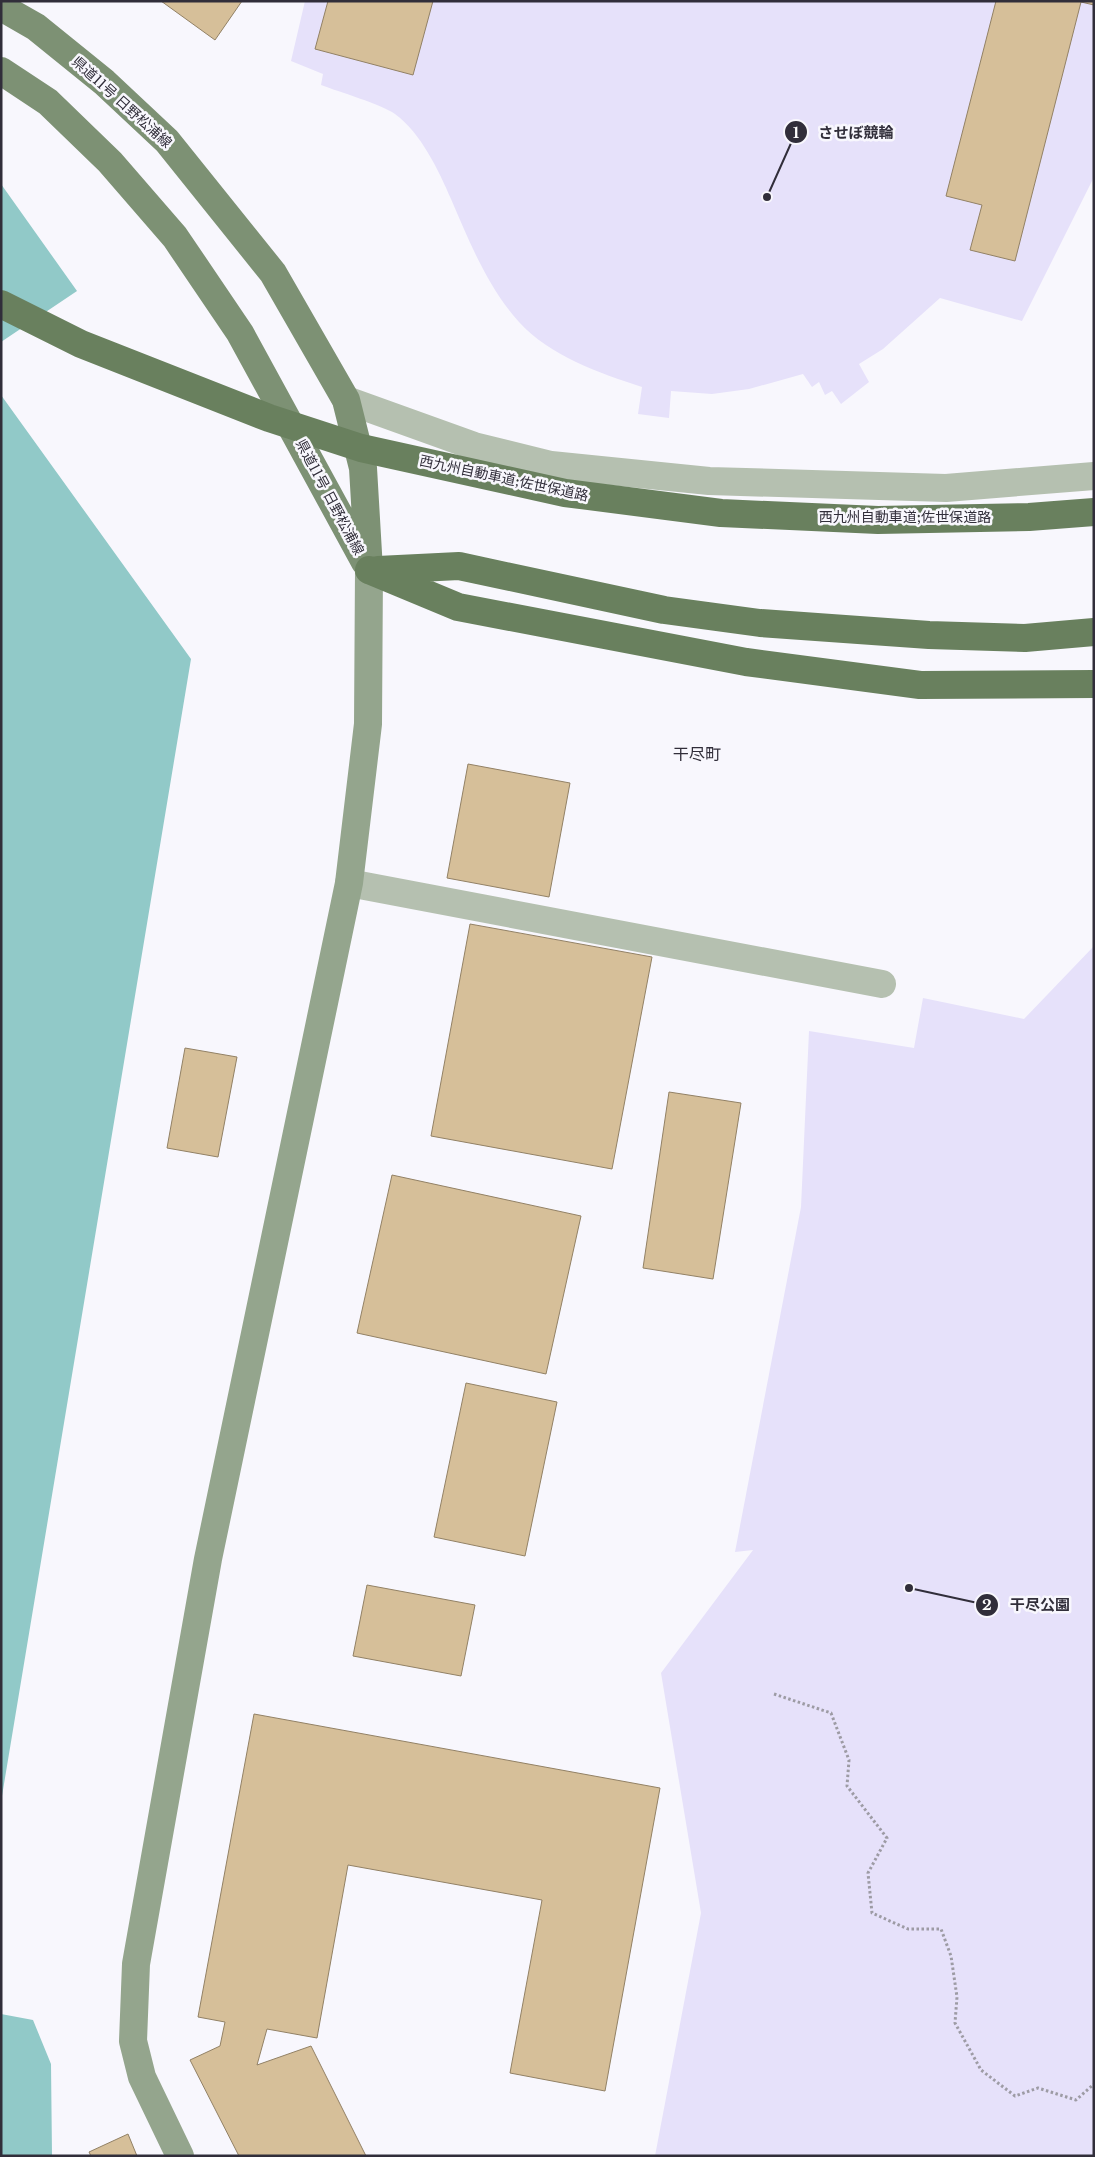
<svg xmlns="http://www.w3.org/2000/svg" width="1095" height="2157" viewBox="0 0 1095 2157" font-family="'Libre Baskerville','Noto Sans JP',serif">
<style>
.green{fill:#e6e1fa}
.water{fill:#91c9c8}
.building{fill:#d6bf99;stroke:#928165}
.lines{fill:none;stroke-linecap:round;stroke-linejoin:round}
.path{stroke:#9d9ba4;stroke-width:3;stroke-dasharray:2.5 2.5;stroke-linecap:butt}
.street{stroke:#b5c0b0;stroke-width:28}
.secondary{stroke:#94a58d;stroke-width:28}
.primary{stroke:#7d9174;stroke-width:28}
.highway{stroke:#69805e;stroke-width:28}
.highway-bridge{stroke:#69805e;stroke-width:28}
.labels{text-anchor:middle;stroke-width:5;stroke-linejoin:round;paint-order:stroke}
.street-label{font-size:14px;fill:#312e3a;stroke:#f8f7fd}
.quarter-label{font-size:16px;fill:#312e3a;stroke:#f8f7fd}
.leader{fill:none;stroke:#312e3a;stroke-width:2}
.callout-dot{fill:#312e3a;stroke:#f8f7fd;stroke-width:2}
.mark-label{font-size:15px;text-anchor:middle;font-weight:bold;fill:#fff}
.callout-label{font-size:15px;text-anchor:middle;font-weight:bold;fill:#312e3a;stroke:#f8f7fd;stroke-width:5;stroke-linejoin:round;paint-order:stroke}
</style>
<rect width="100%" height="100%" fill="#f8f7fd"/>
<path class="green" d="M 305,1 L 1094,1 L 1094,177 L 1022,321 L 940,298 L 883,349 L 859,364 L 869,382 L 841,404 L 832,391 L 825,395 L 819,382 L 812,387 L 803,374 L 749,389 L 712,394 L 671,391 L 669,418 L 638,414 L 642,387 C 599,373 550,356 519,322 C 488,288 469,241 451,199 C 439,171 421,133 395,114 C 381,104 339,92 321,85 L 323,74 L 291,61 Z
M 1094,946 L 1094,2156 L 655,2156 L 701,1913 L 661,1673 L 753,1550 L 735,1552 L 801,1207 L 809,1031 L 914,1048 L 923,998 L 1024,1019 Z"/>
<path class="water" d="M 1,184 L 77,291 L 1,342 Z
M 1,395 L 191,659 L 1,1802 Z
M 1,2014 L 33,2020 L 51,2064 L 52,2156 L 1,2156 Z"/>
<path class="building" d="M 161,1 L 242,1 L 215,40 Z
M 328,1 L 433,1 L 413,75 L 315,49 Z
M 996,1 L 1094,1 L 1094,5 L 1081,2 L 1015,261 L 970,250 L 982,205 L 946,196 Z
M 468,764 L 570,783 L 549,897 L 447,878 Z
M 470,924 L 652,957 L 612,1169 L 431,1136 Z
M 185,1048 L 237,1057 L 218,1157 L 167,1148 Z
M 669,1092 L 741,1103 L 713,1279 L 643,1268 Z
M 392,1175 L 581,1216 L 546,1374 L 357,1333 Z
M 466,1383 L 557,1402 L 525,1556 L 434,1537 Z
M 367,1585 L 475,1605 L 461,1676 L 353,1656 Z
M 254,1714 L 660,1788 L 605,2091 L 510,2073 L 542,1900 L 348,1865 L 317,2038 L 267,2029 L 257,2065 L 311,2046 L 366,2156 L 239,2156 L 190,2060 L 220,2046 L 225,2022 L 198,2017 Z
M 128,2134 L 137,2156 L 91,2156 L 89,2152 Z"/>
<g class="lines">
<path class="path" d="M 774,1694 L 831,1713 L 849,1760 L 847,1786 L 887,1838 L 868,1873 L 872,1913 L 908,1929 L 941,1929 L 951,1956 L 957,1997 L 955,2023 L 981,2070 L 1015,2096 L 1038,2088 L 1076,2100 L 1094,2084"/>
<path class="street" d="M 346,400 L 474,446 L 551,465 L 709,481 L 946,488 L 1094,476
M 349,883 L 882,984"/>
<path class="secondary" d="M 180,2156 L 142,2077 L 133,2041 L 136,1964 L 208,1559 L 349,883 L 368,724 L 369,570"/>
<path class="primary" d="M 1,7 L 36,27 L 104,82 L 167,141 L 273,273 L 346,400 L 363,468 L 369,570
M 1,71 L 48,102 L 110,162 L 175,237 L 240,333 L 365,562"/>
<path class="highway" d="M 369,570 L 458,607 L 746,662 L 920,685 L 1094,684
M 378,570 L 459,566 L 664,610 L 760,623 L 929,635 L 1025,638 L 1094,632"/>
<path class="highway-bridge" d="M 1,304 L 81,344 L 269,418 L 361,448 L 565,493 L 721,513 L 878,520 L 1029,517 L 1094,512"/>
</g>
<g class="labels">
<g class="street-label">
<text transform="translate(122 102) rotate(42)" y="5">県道11号 日野松浦線</text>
<text transform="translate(504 478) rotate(12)" y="5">西九州自動車道;佐世保道路</text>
<text transform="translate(330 497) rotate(62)" y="5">県道11号 日野松浦線</text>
<text x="905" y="522">西九州自動車道;佐世保道路</text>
</g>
<g class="quarter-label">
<text x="697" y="760">干尽町</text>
</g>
</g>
<path class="leader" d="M767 197L796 132M909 1588L987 1605"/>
<g class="callout-dot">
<circle cx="767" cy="197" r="5"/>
<circle cx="909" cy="1588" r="5"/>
<circle cx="796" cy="132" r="12"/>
<circle cx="987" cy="1605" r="12"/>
</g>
<g class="mark-label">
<text x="796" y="138">1</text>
<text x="987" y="1610">2</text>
</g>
<g class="callout-label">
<text x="856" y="138">させぼ競輪</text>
<text x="1040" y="1610">干尽公園</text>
</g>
<rect width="1095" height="2157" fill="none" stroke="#312e3a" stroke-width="5"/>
</svg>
